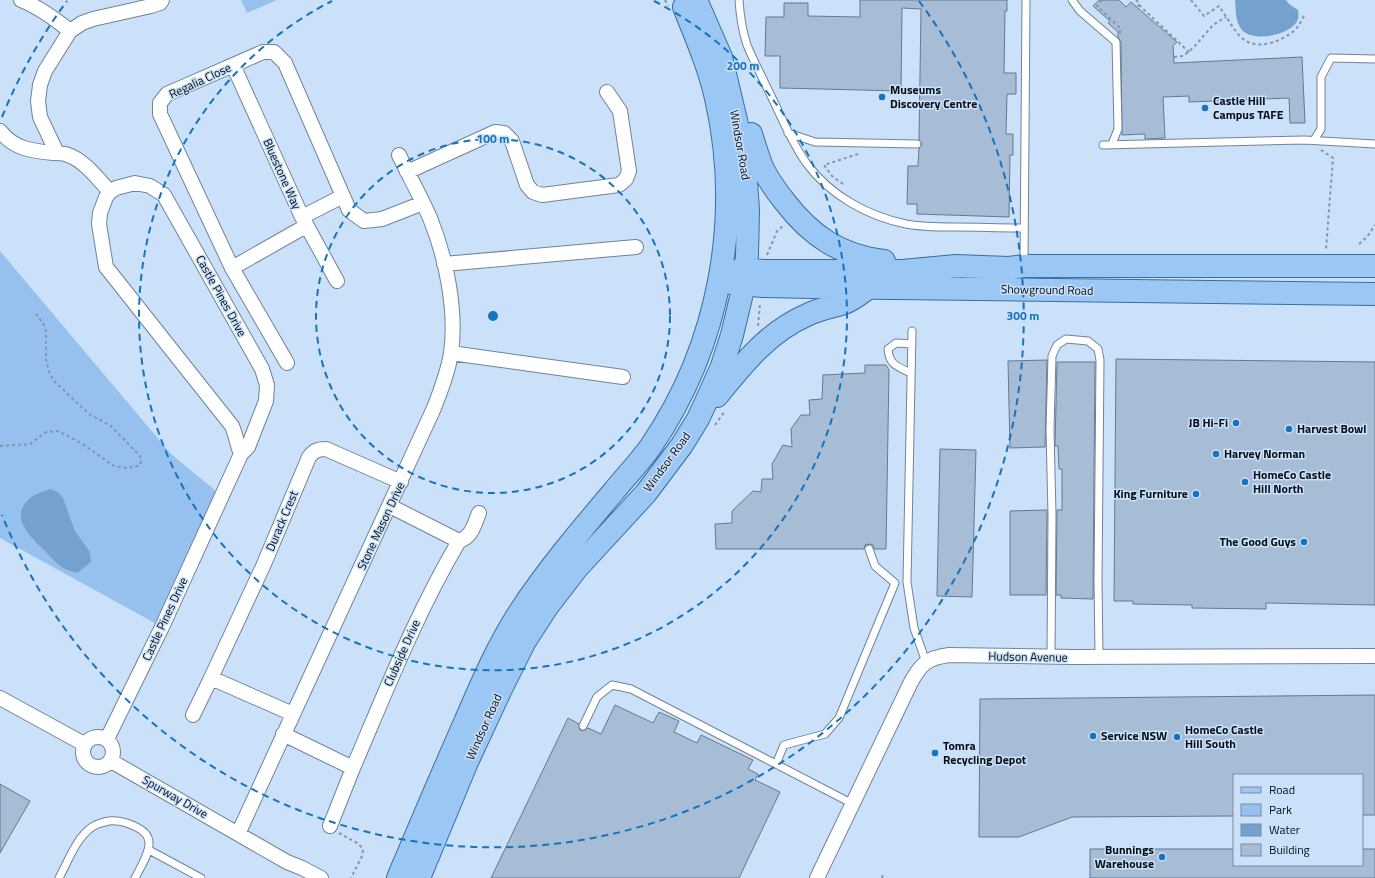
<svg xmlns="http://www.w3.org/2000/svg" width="1375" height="878" viewBox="0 0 1375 878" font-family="'Titillium Web',sans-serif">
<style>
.green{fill:#96c1ee}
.water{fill:#75a1ce}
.building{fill:#a7bdd5;stroke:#65798f}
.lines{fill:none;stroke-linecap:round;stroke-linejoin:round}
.lane-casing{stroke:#6f8499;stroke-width:9}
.street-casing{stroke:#6f8499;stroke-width:16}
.primary-casing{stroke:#3a6ea0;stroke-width:24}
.path{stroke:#8495a7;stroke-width:2;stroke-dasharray:3 3;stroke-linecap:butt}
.lane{stroke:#fff;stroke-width:7}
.street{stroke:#fff;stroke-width:14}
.primary{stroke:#9ac7f3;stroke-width:22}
.ring{fill:none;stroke:#1573bf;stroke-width:2;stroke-dasharray:7 5}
.poi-dot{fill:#1573bf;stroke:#cbe1f9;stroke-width:1.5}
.labels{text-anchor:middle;stroke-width:3;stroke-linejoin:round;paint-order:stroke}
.street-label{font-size:12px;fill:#060d15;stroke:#cbe1f9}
.poi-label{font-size:12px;font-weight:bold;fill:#060d15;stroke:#cbe1f9;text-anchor:start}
.centre{fill:#1573bf;stroke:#cbe1f9;stroke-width:2}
.ring-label{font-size:12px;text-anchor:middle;font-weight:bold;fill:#1573bf;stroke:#cbe1f9;stroke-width:3;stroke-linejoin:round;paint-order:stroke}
</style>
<rect width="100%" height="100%" fill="#cbe1f9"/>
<path class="green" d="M 241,0 L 277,0 L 247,13 Z
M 0,251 L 171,454 L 222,496 L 162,627 L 0,538 Z"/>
<path class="water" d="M 1235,0 L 1286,0 L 1289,4 L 1298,10 C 1298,13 1299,17 1298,19 C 1293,35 1253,43 1242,30 C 1235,22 1236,10 1235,0 Z
M 50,489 L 58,492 L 63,498 L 75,531 L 90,552 L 91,562 L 77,573 C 59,569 55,561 43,549 C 30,537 10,517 28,500 C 33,494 43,492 50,489 Z"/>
<path class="building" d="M 860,0 L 1007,0 L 1007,11 L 1005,11 L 1004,73 L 1016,73 L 1016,94 L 1007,94 L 1006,134 L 1013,134 L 1013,155 L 1010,155 L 1009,217 L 917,214 L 917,204 L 907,204 L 908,166 L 918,166 L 919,148 L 922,144 L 919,140 L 921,9 L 902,8 L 901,91 L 780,88 L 780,56 L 765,56 L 766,17 L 784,17 L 784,3 L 808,3 L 808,16 L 860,17 Z
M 1099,0 L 1119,0 L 1126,7 L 1131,2 L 1177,42 L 1173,46 L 1174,63 L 1302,57 L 1305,123 L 1290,123 L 1289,98 L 1189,102 L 1189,96 L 1163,97 L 1165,138 L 1145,139 L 1145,134 L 1122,135 L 1121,42 L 1118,37 L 1118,32 L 1108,23 L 1110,21 L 1093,6 Z
M 1116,359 L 1375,362 L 1375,605 L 1266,603 L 1266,609 L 1192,608 L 1192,605 L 1133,604 L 1133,601 L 1114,601 Z
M 1047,360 L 1045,447 L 1010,448 L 1008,361 Z
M 1057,362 L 1095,362 L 1093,599 L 1061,598 L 1061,595 L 1056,595 L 1057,510 L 1062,510 L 1062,469 L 1059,469 L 1058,446 L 1055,446 Z
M 865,365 L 886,365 L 889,370 L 886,549 L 874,549 L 873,545 L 870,544 L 865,545 L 864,549 L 716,549 L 715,524 L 732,523 L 732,511 L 753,491 L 761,492 L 762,479 L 773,479 L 772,464 L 783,445 L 792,447 L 791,429 L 801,415 L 810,415 L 809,400 L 822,399 L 823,375 L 865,373 Z
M 940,449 L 976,450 L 972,597 L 937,596 Z
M 1047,510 L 1046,595 L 1010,595 L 1010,511 Z
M 1375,695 L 1375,815 L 1362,815 L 1362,775 L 1234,775 L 1234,816 L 1072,817 L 1019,837 L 979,837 L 980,699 Z
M 615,705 L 653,723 L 659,712 L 679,721 L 674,732 L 697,743 L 701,735 L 753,760 L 748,769 L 758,774 L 755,780 L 780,792 L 739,878 L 491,878 L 568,718 L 579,724 L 579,728 L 581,731 L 585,730 L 588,728 L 601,734 Z
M 0,784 L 30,801 L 0,853 Z
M 1090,849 L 1234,849 L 1234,865 L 1362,865 L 1362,849 L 1375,849 L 1375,878 L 1090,878 Z"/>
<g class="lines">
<g class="lane-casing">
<path id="lane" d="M 739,0 C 740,15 742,30 747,45 C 755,64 765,83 774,102 C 784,123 793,145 807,164 C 830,195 867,216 906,224 C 921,227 938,227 954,227 C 977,227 1000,228 1024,228
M 1072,0 L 1080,11 L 1116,42 L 1118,129 L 1112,144
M 788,133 L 815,142 L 917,144
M 1314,140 L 1321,129 L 1321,77 L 1331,58 L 1375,59
M 1103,145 L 1304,140 L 1375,144
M 1024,264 L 1026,0
M 912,331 L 907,582 L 914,628 L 926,662
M 911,373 C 898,367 889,365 888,349 L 896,343 L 912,344
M 1051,657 L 1052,515 L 1050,429 L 1052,356 L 1057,345 L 1066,339 L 1088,341 L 1098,349 L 1100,360 L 1098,580 L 1099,657
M 583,726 L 597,697 L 612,685 L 631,689 L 853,804
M 776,764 L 784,745 L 825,734 L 839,718 L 895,583 L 875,566 L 869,549
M 149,850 L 201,878
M 59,878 C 68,862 76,838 92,827 C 97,824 103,822 109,821 C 121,820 148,827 149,842 C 150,853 140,868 135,878"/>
</g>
<g class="street-casing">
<path id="street" d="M 21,0 C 39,7 54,18 70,31
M 233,65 L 302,217 L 337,281
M 0,131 C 14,149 32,151 53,153 C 58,153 64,153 68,155 C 84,160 99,180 110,192
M 57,153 L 40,117 L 38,101 L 40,85 L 45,71 L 70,31 L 82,23 L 93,19 L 151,6 L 160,3 L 162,0
M 407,172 L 495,132 L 504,133 L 512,141 L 527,185 L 533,192 L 542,195 L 619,185 L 626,179 L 629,171 L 620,111 L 607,92
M 302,217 L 343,196
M 444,264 L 636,247
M 232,268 L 306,226
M 451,353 L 623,377
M 287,363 L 232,268 L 160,114 L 160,103 L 167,94 L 263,52 L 274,52 L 285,63 L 349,210 L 364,221 L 382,219 L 423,203
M 390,506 L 459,541 C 472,537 474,525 479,513
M 0,698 L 84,744
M 293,714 L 211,678 L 264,564 L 309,457 C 314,451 317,449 326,449 L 401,482
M 193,715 L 211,678
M 283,734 L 353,768 C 386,691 416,614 459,541
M83 752a15 15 0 1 1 30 0a15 15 0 1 1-30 0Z
M 107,739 L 162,627 L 241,454 L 248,447 L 266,401 L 267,385 L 262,369 L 164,195 L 150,186 L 135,183 L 116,188 L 110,192 L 106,197 L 100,213 L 99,224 L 106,267 L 232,426 C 236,435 237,445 241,454
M 111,761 L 287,862 L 302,868 L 321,878
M 330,826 L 353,768
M 238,834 L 434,408 C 441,390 448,372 451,353 C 457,311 446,257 430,218 C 421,197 409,176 399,155
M 817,878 L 911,682 C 921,664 927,658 949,655 L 1073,657 L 1375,656"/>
</g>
<g class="primary-casing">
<path id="primary" d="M 751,134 C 755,146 758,158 763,169 C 769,181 777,192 785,202 C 811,236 841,256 884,261
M 741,269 L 765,271 L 902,271 L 956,266 L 1009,268 L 1024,266 L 1375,266
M 731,283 L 763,286 L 811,287 L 1375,294
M 717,396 C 743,364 768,332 807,315 C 819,309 832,307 844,303 C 853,300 861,293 868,288
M 398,878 C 420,826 442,774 465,722 C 481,685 497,647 519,613 C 547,570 581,530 614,491 C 626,476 640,462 651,446 C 720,345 743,217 716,98 C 709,67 696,37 684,7
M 419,878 L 467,762 L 501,689 L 525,641 L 547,607 L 577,568 L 646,493 L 682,445 L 698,419 L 711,391 L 722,366 L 732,335 L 744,285 L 747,255 L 748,210 L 744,154 L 721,57 L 696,0"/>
</g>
<path class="path" d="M 665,0 L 668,6
M 1102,0 L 1097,6 L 1120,28 L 1120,34
M 1136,0 L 1140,4 L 1137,7
M 1191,0 L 1204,16 L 1219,6 C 1227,17 1233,30 1243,39 C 1258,51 1282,41 1295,30 C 1299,26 1301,21 1304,16
M 1139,5 L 1189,52
M 1174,57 L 1183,56 L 1193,48 L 1213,25 L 1226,17
M 1321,150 L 1333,158 L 1326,249
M 843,184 L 832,176 L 824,165 L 861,153
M 1359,244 L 1367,237 L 1375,225
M 767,255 L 777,231 L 783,226
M 758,326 L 760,303
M 715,425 L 725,411
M 0,446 L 30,444 L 46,432 L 58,431 L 81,443 L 114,466 L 126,468 L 139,466 L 141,462 L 140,456 L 111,426 L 89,414 L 54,381 L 49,372 L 46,359 L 46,331 L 43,323 L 36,314
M 339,833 L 359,844 L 363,850 L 362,856 L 351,878
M 882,878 L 883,872"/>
<use href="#lane" class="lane"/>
<use href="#street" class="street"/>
<use href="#primary" class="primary"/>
</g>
<g class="ring">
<circle cx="493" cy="316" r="177"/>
<path d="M654 1A354 354 0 1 1 332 1"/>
<path d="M2 117A530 530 0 0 1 67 1M919 1A530 530 0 1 1 2 515"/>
</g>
<g class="poi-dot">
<circle cx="882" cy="97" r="4"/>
<circle cx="1205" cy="108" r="4"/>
<circle cx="1236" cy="423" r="4"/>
<circle cx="1289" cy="429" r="4"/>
<circle cx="1216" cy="454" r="4"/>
<circle cx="1245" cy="482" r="4"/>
<circle cx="1196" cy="494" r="4"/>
<circle cx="1304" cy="542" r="4"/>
<circle cx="1093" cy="736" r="4"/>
<circle cx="1177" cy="737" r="4"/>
<circle cx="935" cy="753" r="4"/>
<circle cx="1162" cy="857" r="4"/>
</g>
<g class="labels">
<g class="street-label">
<text transform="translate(200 81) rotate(-25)" y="4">Regalia Close</text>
<text transform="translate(740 145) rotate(80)" y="4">Windsor Road</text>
<text transform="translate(282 174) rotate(66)" y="4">Bluestone Way</text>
<text transform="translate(1047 290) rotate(1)" y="4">Showground Road</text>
<text transform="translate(221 296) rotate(61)" y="4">Castle Pines Drive</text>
<text transform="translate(667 462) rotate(-54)" y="4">Windsor Road</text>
<text transform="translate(282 521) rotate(-67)" y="4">Durack Crest</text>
<text transform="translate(381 526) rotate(-65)" y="4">Stone Mason Drive</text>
<text transform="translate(165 619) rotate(-65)" y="4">Castle Pines Drive</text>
<text transform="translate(402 653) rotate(-66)" y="4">Clubside Drive</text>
<text transform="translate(1028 657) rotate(1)" y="4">Hudson Avenue</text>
<text transform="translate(484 727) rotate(-66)" y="4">Windsor Road</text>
<text transform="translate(175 797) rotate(30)" y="4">Spurway Drive</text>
</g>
<g class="poi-label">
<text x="890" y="94">Museums<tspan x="890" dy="14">Discovery Centre</tspan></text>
<text x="1213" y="105">Castle Hill<tspan x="1213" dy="14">Campus TAFE</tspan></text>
<text x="1228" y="427" text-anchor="end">JB Hi-Fi</text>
<text x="1297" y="433">Harvest Bowl</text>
<text x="1224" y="458">Harvey Norman</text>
<text x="1253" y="479">HomeCo Castle<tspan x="1253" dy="14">Hill North</tspan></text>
<text x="1188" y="498" text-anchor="end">King Furniture</text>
<text x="1296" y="546" text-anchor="end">The Good Guys</text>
<text x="1185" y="734">HomeCo Castle<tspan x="1185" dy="14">Hill South</tspan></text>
<text x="1101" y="740">Service NSW</text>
<text x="943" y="750">Tomra<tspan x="943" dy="14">Recycling Depot</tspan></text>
<text x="1154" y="854" text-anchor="end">Bunnings<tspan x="1154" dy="14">Warehouse</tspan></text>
</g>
</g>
<circle cx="493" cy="316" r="6" class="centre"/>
<g class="ring-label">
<text x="743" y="70">200 m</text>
<text x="493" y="143">100 m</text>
<text x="1023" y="320">300 m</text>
</g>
<rect x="1233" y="774" width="130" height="92" fill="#cbe1f9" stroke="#7c8c9e"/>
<rect x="1241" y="787" width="20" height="6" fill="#9ac7f3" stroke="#7c8c9e"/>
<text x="1269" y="794" font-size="12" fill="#060d15">Road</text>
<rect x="1241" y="804" width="20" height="12" fill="#96c1ee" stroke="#7c8c9e"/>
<text x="1269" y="814" font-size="12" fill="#060d15">Park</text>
<rect x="1241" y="824" width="20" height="12" fill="#75a1ce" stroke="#7c8c9e"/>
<text x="1269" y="834" font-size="12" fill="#060d15">Water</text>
<rect x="1241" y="844" width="20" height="12" fill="#a7bdd5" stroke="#7c8c9e"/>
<text x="1269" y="854" font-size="12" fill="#060d15">Building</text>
</svg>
